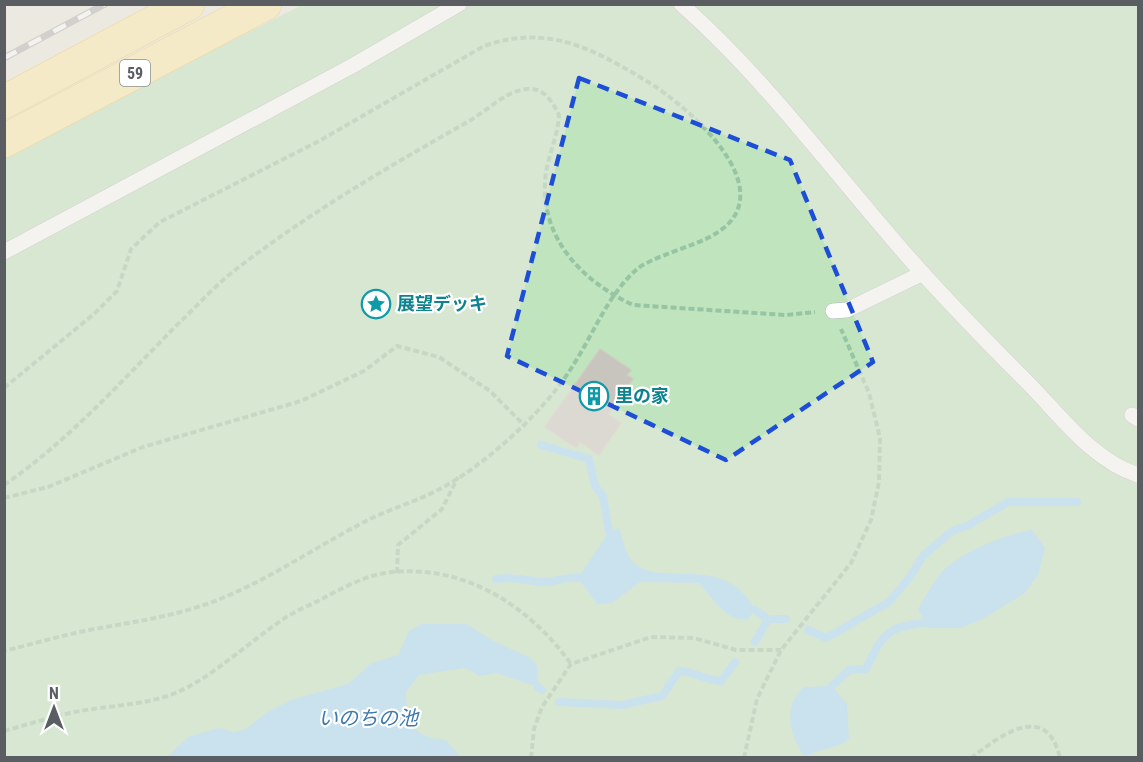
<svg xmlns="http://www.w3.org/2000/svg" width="1143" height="762" viewBox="0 0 1143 762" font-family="'Roboto Condensed','Noto Sans JP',sans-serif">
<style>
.green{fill:#bfe4be}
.water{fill:#a1d8fd}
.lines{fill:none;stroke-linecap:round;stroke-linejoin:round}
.stream{stroke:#a1d8fd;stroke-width:8}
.building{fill:#c8c4be;stroke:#d1cbc0;stroke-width:1.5}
.service-casing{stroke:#b4b7bc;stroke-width:16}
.primary-casing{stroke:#edbe59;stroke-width:34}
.path{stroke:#97c4a2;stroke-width:4;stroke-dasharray:6 3;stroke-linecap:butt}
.service{stroke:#fff;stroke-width:15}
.primary{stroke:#fdeba6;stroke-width:33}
.rail-casing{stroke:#b0b1b2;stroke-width:7}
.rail{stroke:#fff;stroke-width:4.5;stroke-dasharray:14;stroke-linecap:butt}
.marked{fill:none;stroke:#1d4ed8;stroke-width:4.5;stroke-dasharray:12 8;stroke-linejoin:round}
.labels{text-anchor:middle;stroke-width:4.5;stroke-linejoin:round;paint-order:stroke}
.shield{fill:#fff;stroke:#8c8e91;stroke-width:1.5}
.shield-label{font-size:16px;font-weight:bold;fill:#5a5e62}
.culture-label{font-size:18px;font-weight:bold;fill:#0d838f;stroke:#fff;text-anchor:start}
.water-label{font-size:20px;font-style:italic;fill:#3f79ae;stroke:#fff}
</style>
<rect width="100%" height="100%" fill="#ece9e1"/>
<path class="green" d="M 302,5 L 1138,5 L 1138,757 L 5,758 L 5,157 Z"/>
<path class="water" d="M 619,528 C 622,537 625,550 630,558 C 655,593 723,548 755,610 L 748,619 C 725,622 713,598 699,583 L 640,582 L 612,603 L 597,604 L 578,578 L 609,532 Z
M 1032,530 L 1045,548 L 1038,575 L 1025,593 L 983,619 L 960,628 L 928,628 L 918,609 C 925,597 932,584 941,573 C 958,553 1006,534 1032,530 Z
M 421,624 L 467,624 L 493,641 L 531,658 L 537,666 L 538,687 L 497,673 L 480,676 L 465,668 L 419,675 L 406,692 C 407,724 412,737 446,740 L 461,757 L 167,757 L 188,737 L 219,728 L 234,732 L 246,729 L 266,713 L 291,700 L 348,684 L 372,663 L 398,655 L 409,631 Z
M 832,686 L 847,704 L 849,739 L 842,744 L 804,756 C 789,734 782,706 804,687 Z"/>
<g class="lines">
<path class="stream" d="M 541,445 L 589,459 L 595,486 L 603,496 L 609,532
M 496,579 C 513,576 527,581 544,582 C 556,582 566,576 578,578
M 755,610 L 768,619 L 786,619
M 808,630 L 826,638 L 889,602 L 910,577 L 923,556 L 952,531 L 967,526 L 1008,502 L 1077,502
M 755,642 L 768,619
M 832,686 L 849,670 L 866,669 C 882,635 887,626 925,623
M 538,687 L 542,690
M 559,702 L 622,705 L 662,696 L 679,671 C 695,672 705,680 721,681 L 735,662"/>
</g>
<path class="building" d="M 600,349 L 631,370 L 627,375 L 633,379 L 608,414 L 621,423 L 599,455 L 580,442 L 576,448 L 545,427 Z"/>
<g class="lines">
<g class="service-casing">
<path id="service" d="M 681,4 C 767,80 834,173 909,258 C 948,302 990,345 1031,386 C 1063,419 1094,461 1138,475
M 4,252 L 352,66 L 459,4
M 833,311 L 847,310 L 923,273
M 1132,415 L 1138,419"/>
</g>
<g class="primary-casing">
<path id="primary" d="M 4,102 L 188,4
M 4,141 L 265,4"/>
</g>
<path class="path" d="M 4,388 L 94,314 L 117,291 L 131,249 L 160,222 L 319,141 L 484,46 C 548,24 591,48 645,80 C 687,105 787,191 715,234 C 696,246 650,257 636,270 C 607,296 593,335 572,367 C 559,388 542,407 525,424 C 499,449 468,475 436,491 C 414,502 390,509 368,520 C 317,546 269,580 215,601 C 173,617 132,622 89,630 C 60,636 32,644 4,651
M 4,485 C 70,440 125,377 181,321 C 197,306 213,288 230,274 C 305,215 388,167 471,120 C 489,109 505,92 526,89 C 544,87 552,101 559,115 C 558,138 546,159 545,182 C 542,241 584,282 633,305 L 786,315 L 815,312
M 4,498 L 48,487 L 143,447 L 301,401 L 364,371 L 397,346 L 439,357 L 490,391 L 524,425
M 397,573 L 398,545 L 442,509 L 458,477
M 4,731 C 26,725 48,718 70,713 C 110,704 153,707 190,686 C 222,668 251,641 282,620 C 293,612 306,607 318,601 C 339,590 361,577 385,573 C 461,562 528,604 571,664
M 531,758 L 534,729 L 542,707 L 571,664 L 651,637 L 694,638 L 736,650 L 781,650
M 744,758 L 757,699 L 781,650 L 851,563 L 871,520 L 879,482 L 880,438 L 869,393 L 841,329
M 971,758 C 999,737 1046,699 1060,758"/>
<use href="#service" class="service"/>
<use href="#primary" class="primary"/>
<g class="rail-casing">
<path id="rail" d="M 4,58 L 105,4"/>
</g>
<use href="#rail" class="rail"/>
</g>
<path d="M0 0H1143V762H0ZM 579,78 L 790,160 L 873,362 L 726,460 L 507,356 Z" fill="#ece9e1" fill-opacity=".55" fill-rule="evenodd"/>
<path class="marked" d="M 579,78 L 790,160 L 873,362 L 726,460 L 507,356 Z"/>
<defs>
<g id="sight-ring" transform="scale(1.5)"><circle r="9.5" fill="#fff" stroke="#0f9aa8" stroke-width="1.5"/><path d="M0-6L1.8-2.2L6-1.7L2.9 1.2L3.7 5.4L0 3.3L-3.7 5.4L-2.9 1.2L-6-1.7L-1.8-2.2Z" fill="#0f9aa8"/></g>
<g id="building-ring" transform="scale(1.5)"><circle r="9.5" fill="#fff" stroke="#0f9aa8" stroke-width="1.5"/><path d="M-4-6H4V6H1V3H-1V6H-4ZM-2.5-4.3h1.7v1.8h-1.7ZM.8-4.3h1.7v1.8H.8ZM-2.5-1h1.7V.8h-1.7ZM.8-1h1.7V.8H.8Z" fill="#0f9aa8"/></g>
</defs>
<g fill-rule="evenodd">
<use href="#sight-ring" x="376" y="304"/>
<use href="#building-ring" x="594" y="396"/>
</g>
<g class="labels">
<rect class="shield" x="120" y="60" width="30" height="26" rx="4.5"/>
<g class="shield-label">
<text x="135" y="79">59</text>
</g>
<g class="culture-label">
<text x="397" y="310">展望デッキ</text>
<text x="615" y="402">里の家</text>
</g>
<g class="water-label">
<text x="368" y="725">いのちの池</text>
</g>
</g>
<rect width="1143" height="762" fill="none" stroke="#5a5e62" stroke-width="12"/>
<g transform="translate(54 708)" stroke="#ffffff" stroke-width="4.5" paint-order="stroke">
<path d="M0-4.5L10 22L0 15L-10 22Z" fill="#5a5e62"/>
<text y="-9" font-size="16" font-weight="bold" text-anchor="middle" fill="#5a5e62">N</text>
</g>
</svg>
